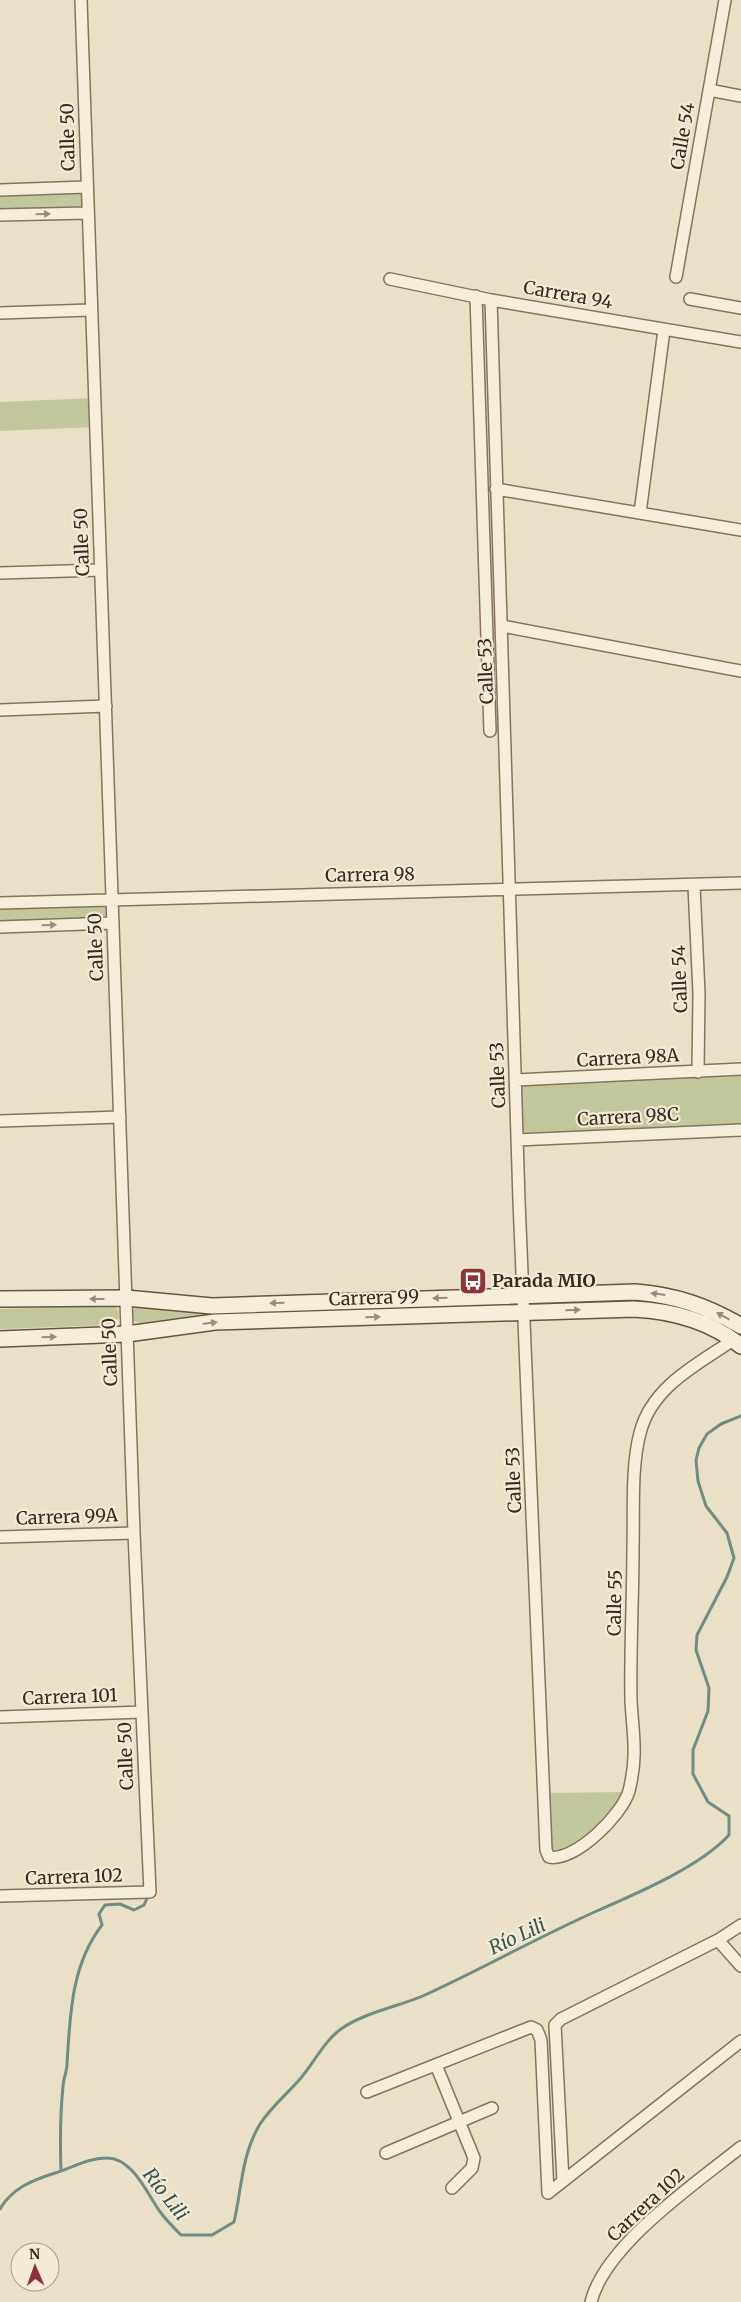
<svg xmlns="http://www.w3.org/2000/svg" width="741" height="2302" viewBox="0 0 741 2302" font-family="Merriweather,serif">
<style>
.green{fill:#c3c89c}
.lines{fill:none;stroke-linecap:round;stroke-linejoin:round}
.stream{stroke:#708c85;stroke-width:3}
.street-casing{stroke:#85735e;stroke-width:14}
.secondary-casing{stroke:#675441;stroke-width:18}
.street{stroke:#f6edda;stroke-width:11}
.secondary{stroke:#f6edda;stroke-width:15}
.oneway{fill:#968c7e}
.labels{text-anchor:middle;stroke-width:4.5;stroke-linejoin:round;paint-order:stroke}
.street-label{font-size:18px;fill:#362b21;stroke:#f3ead7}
.poi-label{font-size:18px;font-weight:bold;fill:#362b21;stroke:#f3ead7;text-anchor:start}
.water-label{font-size:19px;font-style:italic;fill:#315552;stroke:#f3ead7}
</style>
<rect width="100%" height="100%" fill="#eae0c8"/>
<path class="green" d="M 86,187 L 87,213 L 0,215 L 0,190 Z
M 94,398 L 96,427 L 0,431 L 0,402 Z
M 112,899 L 113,923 L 0,927 L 0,903 Z
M 741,1069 L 741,1130 L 517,1140 L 516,1080 Z
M 109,1305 C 117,1306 119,1310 119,1318 L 111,1325 L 0,1329 L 0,1309 Z
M 136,1306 L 208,1312 L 208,1314 L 139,1323 L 132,1320 L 131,1311 Z
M 628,1792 L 591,1839 L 549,1857 L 544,1793 Z"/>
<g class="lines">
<path class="stream" d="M 61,2171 C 60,2143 60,2115 63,2087 C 63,2079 67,2072 67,2064 C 70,2016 71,1965 102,1925 L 99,1914 L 105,1905 L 120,1904 L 134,1910 L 144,1905 L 149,1894
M 0,2209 C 12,2188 33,2180 55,2173 C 72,2168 88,2158 106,2158 C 133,2157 148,2196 161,2213 C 167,2221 174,2228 181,2235 L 212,2235 L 234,2222 C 242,2188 241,2156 260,2124 C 271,2107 287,2094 300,2079 C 314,2063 324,2041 341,2029 C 365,2012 398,2007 425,1995 C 484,1968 540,1936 599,1910 C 638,1893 701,1866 729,1835 L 729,1816 L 708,1802 L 693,1774 L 693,1750 L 708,1711 L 709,1688 L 696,1650 L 697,1635 L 727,1577 L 734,1558 L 727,1533 L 706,1506 L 698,1481 L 696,1460 L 699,1448 L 707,1434 L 721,1424 L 741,1416"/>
<g class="street-casing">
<path id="street" d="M 709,90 L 741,96
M 0,190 L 86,187
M 0,215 L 87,213
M 676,277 L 725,0
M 390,279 L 491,300 L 741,342
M 476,296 L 490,731
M 690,299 L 741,308
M 491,300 L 519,1201 L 546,1850 L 549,1857 C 575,1862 622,1815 629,1791 C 638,1754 633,1736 631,1701 C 630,1649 633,1598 633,1546 C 634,1511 631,1467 640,1433 C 652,1386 697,1365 733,1340
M 0,313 L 91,310
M 496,489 L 741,530
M 640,513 L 664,330
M 0,573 L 101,570
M 502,626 L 741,671
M 0,710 L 106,706
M 694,886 L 699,993 L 698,1072
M 0,903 L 741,883
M 0,927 L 113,923
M 516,1080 L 741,1069
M 0,1121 L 120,1117
M 517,1140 L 741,1130
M 0,1537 L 134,1533
M 0,1717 L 142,1712
M 0,1896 L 150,1892 L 134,1533 L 81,0
M 718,1940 L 741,1925
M 436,2065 L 474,2158 L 472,2168 L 452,2188
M 367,2092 L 531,2027 L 537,2030 L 541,2040 L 548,2193
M 386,2153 L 492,2108
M 563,2181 L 555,2025 L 561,2019 L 718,1940 L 741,1966
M 548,2193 L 741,2041
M 591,2302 C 605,2245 696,2183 741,2147"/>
</g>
<g class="secondary-casing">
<path id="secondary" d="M 0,1299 L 126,1298 L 212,1306 L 635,1292 C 675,1295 707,1306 741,1326
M 0,1339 L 127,1334 L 215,1322 L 634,1309 C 674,1311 710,1321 741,1346"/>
</g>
<use href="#street" class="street"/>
<use href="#secondary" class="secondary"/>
</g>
<defs><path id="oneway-solid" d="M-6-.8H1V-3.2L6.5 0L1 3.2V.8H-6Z" transform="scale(1.25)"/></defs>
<g class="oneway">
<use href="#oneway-solid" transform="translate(43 214) rotate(-2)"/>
<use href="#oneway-solid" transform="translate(49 925) rotate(-2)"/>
<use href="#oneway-solid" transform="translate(658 1294) rotate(-173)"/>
<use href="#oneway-solid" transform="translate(440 1298) rotate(178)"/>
<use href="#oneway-solid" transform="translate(97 1299) rotate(180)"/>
<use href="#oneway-solid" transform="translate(277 1303) rotate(178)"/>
<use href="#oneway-solid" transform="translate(573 1310) rotate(-2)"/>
<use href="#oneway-solid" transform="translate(723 1316) rotate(-151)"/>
<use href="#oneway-solid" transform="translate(373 1317) rotate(-2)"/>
<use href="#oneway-solid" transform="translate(210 1323) rotate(-7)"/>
<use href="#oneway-solid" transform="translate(49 1337) rotate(-2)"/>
</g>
<defs>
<g id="bus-square" transform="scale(1.4375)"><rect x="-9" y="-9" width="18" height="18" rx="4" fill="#8e3435" stroke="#f3ead7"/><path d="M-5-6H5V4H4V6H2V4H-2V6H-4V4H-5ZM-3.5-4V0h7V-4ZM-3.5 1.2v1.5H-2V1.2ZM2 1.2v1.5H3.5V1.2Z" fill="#fff"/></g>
</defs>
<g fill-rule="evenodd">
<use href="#bus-square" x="473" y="1281"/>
</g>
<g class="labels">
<g class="street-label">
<text transform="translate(683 136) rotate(-80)" y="6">Calle 54</text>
<text transform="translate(68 137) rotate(-91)" y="6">Calle 50</text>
<text transform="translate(568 295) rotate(10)" y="6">Carrera 94</text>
<text transform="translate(82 542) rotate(-92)" y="6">Calle 50</text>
<text transform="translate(486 671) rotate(-92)" y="6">Calle 53</text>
<text transform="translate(370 875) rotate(-1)" y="6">Carrera 98</text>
<text transform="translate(96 947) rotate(-92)" y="6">Calle 50</text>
<text transform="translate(680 979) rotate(-92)" y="6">Calle 54</text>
<text transform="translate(628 1058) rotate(-3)" y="6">Carrera 98A</text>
<text transform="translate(498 1075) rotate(-92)" y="6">Calle 53</text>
<text transform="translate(628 1117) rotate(-3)" y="6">Carrera 98C</text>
<text transform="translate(374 1298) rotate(-2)" y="6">Carrera 99</text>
<text transform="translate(110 1352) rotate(-92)" y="6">Calle 50</text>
<text transform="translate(514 1480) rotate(-92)" y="6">Calle 53</text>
<text transform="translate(67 1517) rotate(-2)" y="6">Carrera 99A</text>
<text transform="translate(615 1603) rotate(-89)" y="6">Calle 55</text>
<text transform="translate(70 1697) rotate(-2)" y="6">Carrera 101</text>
<text transform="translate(126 1756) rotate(-92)" y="6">Calle 50</text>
<text transform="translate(74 1877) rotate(-2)" y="6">Carrera 102</text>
<text transform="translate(646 2205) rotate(-43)" y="6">Carrera 102</text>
</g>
<g class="poi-label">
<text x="492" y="1287">Parada MIO</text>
</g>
<g class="water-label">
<text transform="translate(517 1936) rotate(-25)" y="7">Río Lili</text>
<text transform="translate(166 2194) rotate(52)" y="7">Río Lili</text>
</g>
</g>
<g transform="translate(35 2267) rotate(358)"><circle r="24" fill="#f3ead7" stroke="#a79e8e"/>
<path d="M0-4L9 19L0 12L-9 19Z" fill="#8e3435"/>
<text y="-8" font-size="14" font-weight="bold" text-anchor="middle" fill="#362b21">N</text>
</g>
</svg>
